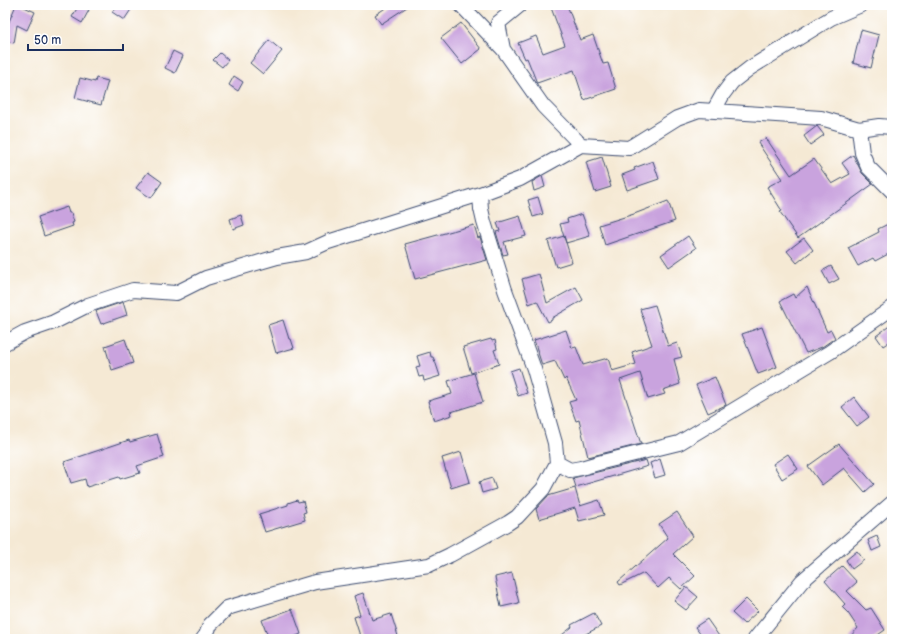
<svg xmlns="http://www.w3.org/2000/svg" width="897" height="644" viewBox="0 0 897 644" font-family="'Balsamiq Sans',sans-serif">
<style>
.building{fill:#c9a3de}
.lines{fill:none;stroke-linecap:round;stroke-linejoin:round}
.street-casing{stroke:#3c4b70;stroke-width:16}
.street{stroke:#fff;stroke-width:14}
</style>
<rect width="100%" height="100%" fill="#fff"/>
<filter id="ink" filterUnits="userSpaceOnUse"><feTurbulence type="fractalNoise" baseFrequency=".025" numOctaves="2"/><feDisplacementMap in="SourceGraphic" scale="8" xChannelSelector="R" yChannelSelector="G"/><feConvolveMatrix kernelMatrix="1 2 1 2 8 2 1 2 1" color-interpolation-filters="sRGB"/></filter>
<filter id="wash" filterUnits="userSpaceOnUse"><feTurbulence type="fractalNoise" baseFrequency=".012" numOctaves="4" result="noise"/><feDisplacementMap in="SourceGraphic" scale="16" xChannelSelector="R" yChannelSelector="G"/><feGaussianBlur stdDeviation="0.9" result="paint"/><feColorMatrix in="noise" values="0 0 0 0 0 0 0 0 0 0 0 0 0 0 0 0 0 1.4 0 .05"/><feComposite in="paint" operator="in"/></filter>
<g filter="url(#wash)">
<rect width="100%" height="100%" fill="#f5e9d4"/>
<g id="blocks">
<path class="building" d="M 16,5 L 20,5 L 35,12 L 27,30 L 17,25 L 14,43 L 5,41 L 5,31 Z
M 79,5 L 89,10 L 82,23 L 72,17 Z
M 117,5 L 134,5 L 124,20 L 112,12 Z
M 390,5 L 410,5 L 381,24 L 375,15 Z
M 550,5 L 567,5 L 580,40 L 593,35 L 603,64 L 608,63 L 616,89 L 584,100 L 574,70 L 537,83 L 527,58 L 525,59 L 518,43 L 536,36 L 543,53 L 565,45 Z
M 461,23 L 481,49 L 462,64 L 441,38 Z
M 861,30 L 879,35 L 871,68 L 853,63 Z
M 269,40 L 282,51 L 263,74 L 250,63 Z
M 173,51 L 183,56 L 175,73 L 165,68 Z
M 220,53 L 228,60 L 222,67 L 213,60 Z
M 234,76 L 243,82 L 238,91 L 229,85 Z
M 80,78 L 95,82 L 96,78 L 108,81 L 101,105 L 75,98 Z
M 817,126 L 824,135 L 810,145 L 804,136 Z
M 766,138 L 791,175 L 814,159 L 832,184 L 850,174 L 842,163 L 853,155 L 862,173 L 873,184 L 798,238 L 780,212 L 782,211 L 767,187 L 782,179 L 758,143 Z
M 602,157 L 611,187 L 595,192 L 586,162 Z
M 653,161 L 659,179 L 627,190 L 622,175 L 635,170 L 634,168 Z
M 148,172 L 162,182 L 151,198 L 136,188 Z
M 542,176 L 545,187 L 534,191 L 532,182 Z
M 538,197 L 543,214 L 533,217 L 528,200 Z
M 668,201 L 675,221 L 605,245 L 599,225 L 634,214 Z
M 67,207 L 69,213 L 71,213 L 74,222 L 72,223 L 73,226 L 44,236 L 38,217 Z
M 582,214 L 590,236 L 566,243 L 560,224 L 568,222 L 567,219 Z
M 241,215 L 244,225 L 233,229 L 230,219 Z
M 520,216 L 526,236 L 504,242 L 508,254 L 503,255 L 496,232 L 500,231 L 497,223 Z
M 892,222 L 892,252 L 875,261 L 873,258 L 858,266 L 848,248 L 879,232 L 878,229 Z
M 474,225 L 478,238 L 480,237 L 487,260 L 415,279 L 405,244 Z
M 564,236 L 572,262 L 556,267 L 548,241 Z
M 688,236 L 696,248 L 669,267 L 661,255 Z
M 804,238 L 813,250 L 797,263 L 787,251 Z
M 831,266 L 839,279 L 829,284 L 822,271 Z
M 539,274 L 547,303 L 576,287 L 583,300 L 552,318 L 552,320 L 548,322 L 537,301 L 529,304 L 522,279 Z
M 807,287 L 827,332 L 831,330 L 835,338 L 822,347 L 806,353 L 780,301 L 793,294 L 795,298 Z
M 123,302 L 127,315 L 101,324 L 96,311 Z
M 655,305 L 668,346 L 677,343 L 682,357 L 674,359 L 680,384 L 663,390 L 665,394 L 648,399 L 640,373 L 620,380 L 641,444 L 588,457 L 579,420 L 576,421 L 569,402 L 576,400 L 566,378 L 564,380 L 555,361 L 542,365 L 534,340 L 566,330 L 572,348 L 576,347 L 583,365 L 608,358 L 612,371 L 636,364 L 632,352 L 652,345 L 640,309 Z
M 283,320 L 289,339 L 291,339 L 294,348 L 276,353 L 268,325 Z
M 892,324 L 892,340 L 883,346 L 876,336 Z
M 762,327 L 777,367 L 758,374 L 742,334 Z
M 125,339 L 133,363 L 112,370 L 105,346 Z
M 491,339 L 492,341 L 495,340 L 497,349 L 494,350 L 499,364 L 471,373 L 463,347 Z
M 430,352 L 431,357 L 433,357 L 436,364 L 440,376 L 424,381 L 423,376 L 419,377 L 416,367 L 420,366 L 417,356 Z
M 519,368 L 527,393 L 518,396 L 510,371 Z
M 474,373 L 483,402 L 451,412 L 452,415 L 434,421 L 428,401 L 452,394 L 448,381 Z
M 715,377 L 726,405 L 708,413 L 696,385 Z
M 854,397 L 869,417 L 857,426 L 842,407 Z
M 157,434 L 164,457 L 137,466 L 140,473 L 120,479 L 119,477 L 87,487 L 85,479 L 71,483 L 64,462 L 129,440 L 130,442 Z
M 839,444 L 874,484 L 865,492 L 844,468 L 822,485 L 808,466 Z
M 461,452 L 470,482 L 451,488 L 442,458 Z
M 788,454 L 798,469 L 782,479 L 773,464 Z
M 660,459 L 665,475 L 655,478 L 650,463 Z
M 646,460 L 648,466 L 576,487 L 573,478 Z
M 492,478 L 496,489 L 482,493 L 479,482 Z
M 575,488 L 580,506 L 599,500 L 604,515 L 579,521 L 575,508 L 539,519 L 536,509 L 548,496 Z
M 297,500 L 298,502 L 303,501 L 306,512 L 303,513 L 305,520 L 265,532 L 259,514 L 288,505 L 288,503 Z
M 677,512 L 693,536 L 673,554 L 695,576 L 681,589 L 669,578 L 658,588 L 644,573 L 620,585 L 618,582 L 668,538 L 659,524 Z
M 877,536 L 881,547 L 872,551 L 868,540 Z
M 857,551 L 864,560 L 852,569 L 846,560 Z
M 842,566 L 857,582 L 847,591 L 866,610 L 871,608 L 885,630 L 872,639 L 848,639 L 858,628 L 848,613 L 842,607 L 845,604 L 825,581 Z
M 512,573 L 519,603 L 501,607 L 495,577 Z
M 686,587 L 698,597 L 686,610 L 674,601 Z
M 363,593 L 372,620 L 391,614 L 398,636 L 390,639 L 361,639 L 354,617 L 360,615 L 354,596 Z
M 746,599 L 758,611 L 744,624 L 732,613 Z
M 292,609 L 301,634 L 289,639 L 269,639 L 262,620 Z
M 594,613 L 601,626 L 576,639 L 557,639 L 572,627 L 571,625 Z
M 707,619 L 721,639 L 704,639 L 695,627 Z"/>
</g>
</g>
<g filter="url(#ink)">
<use href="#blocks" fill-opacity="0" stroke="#3c4b70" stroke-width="1"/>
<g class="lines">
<g class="street-casing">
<path id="street" d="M 461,5 L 503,49 L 543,106 L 581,145
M 503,49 L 498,23 L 520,5
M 714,110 L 723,94 L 732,82 L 750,68 L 831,18 L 861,5
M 859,129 L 862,153 L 868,167 L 892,191
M 5,343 L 25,332 L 54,322 L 88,305 L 133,290 L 176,293 L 206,278 L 277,257 L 306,252 L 328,242 L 480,194 L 520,179 L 581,145 L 629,148 L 677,118 L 699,110 L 821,118 L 859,129 L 879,126 L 892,127
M 557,463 L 570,470 L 581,468 L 602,462 L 679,443 L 830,352 L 892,308
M 203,639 L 206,635 L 210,625 L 227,608 L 315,582 L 429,565 L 450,555 L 508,523 L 517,517 L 543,489 L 557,463 L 555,443 L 534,369 L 505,290 L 484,222 L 481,209 L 480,194
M 755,639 L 802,581 L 892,503"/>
</g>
<use href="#street" class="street"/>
</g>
</g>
<rect width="897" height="644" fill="none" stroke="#fff" stroke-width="20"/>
<path d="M28 44v6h95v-6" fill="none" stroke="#1b2f5e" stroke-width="2"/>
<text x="34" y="44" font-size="12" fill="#1b2f5e" stroke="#ffffff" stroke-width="3" paint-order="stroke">50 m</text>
</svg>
